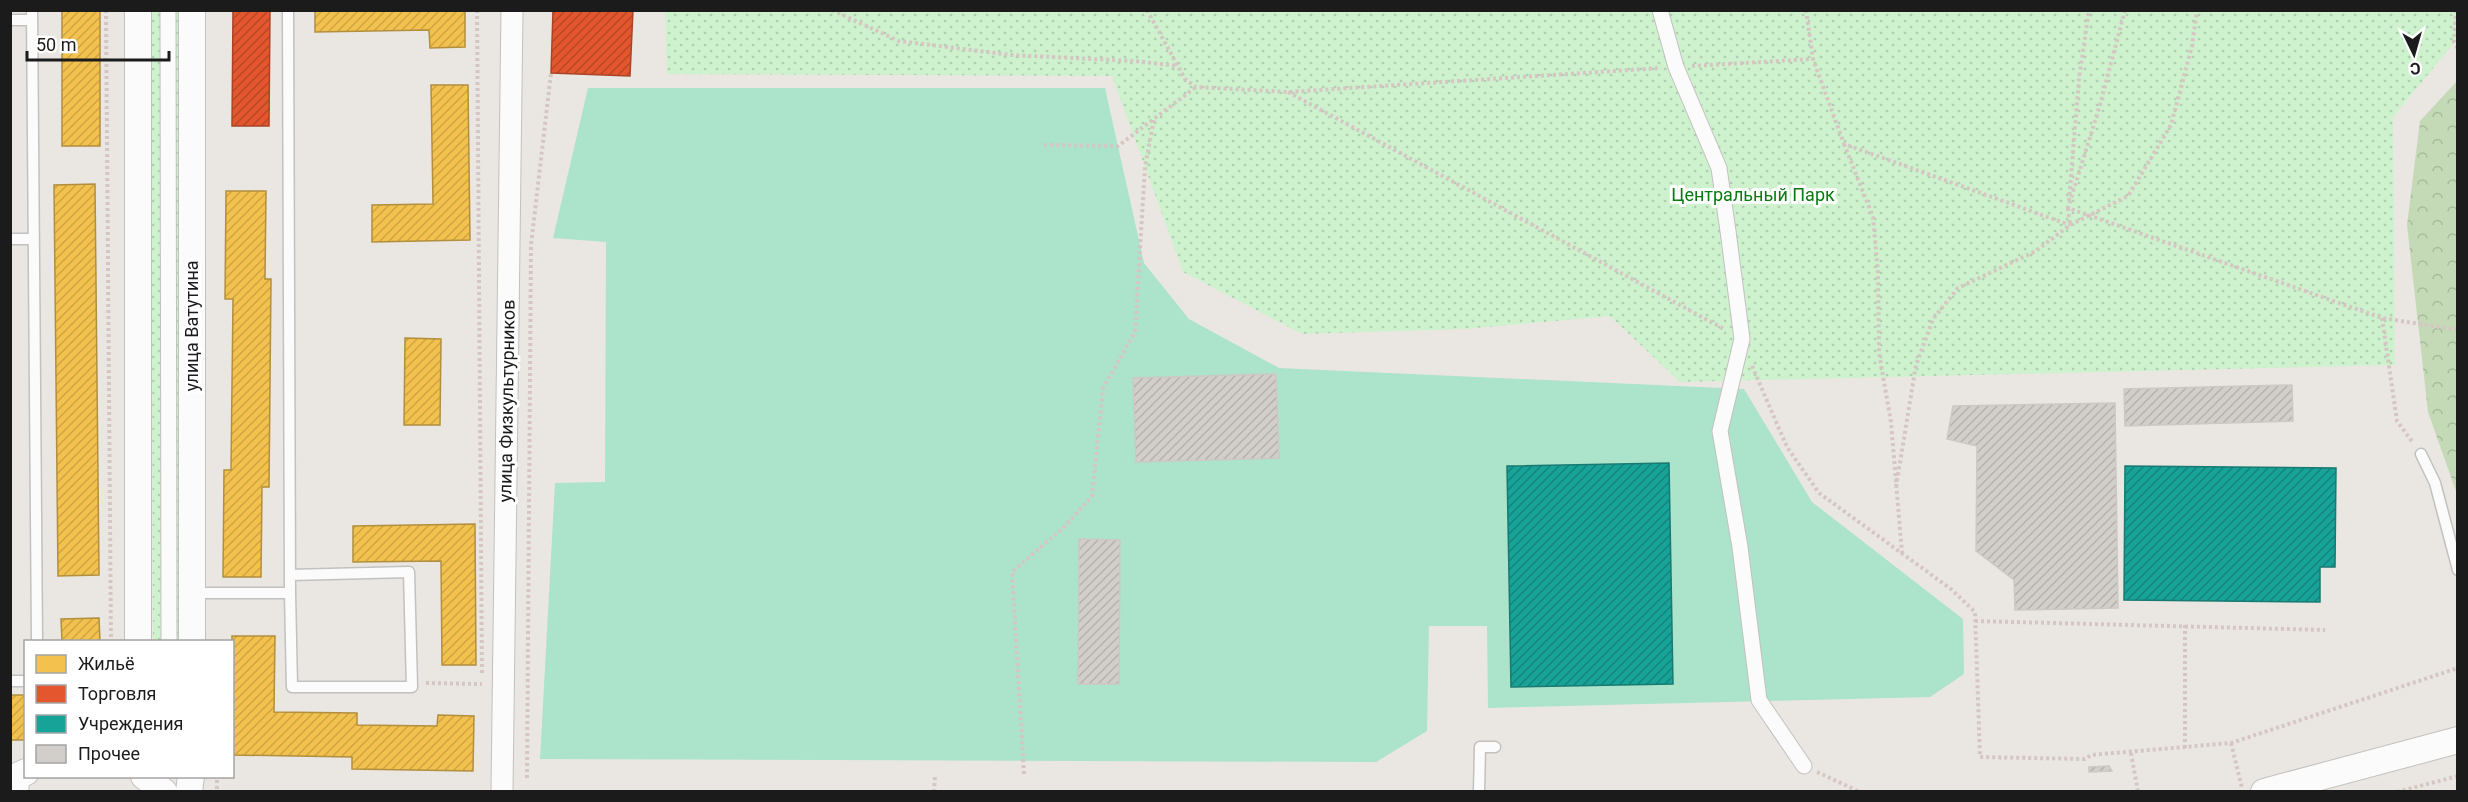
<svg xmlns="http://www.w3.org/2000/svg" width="2468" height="802" viewBox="0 0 2468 802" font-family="Roboto,sans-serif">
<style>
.forest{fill:url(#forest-crowns)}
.park{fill:url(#park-dots)}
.pitch{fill:#ace3cb}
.homes{fill:url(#homes-hatch);stroke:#b28f3f;stroke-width:1.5}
.shops{fill:url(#shops-hatch);stroke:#a84528;stroke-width:1.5}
.public{fill:url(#public-hatch);stroke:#187a72;stroke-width:1.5}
.building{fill:url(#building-hatch);stroke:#cdc8c4;stroke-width:1.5}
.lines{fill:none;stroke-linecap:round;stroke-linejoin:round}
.service-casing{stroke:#c2c1bf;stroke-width:13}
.pedestrian-casing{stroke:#c2c1bf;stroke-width:17}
.minor-casing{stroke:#c2c1bf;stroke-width:23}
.tertiary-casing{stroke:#c2c1bf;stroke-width:28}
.path{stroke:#d6c6c3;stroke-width:4;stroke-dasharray:3 3;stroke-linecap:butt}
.service{stroke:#fcfbfb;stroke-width:10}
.pedestrian{stroke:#fcfbfb;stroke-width:15}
.minor{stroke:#fcfbfb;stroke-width:21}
.tertiary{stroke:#fcfbfb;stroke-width:26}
.labels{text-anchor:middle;stroke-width:6;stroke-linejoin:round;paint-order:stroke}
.park-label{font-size:18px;fill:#077a10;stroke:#fff}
.street-label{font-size:18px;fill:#1b1b1b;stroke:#fff}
</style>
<defs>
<pattern id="forest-crowns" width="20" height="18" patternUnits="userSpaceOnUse" patternTransform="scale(1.5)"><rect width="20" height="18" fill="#c4d9b6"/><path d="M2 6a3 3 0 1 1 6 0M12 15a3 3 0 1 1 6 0" fill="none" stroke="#a8ba9c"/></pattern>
<pattern id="park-dots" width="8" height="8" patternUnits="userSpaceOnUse" patternTransform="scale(1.5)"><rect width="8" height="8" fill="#cef2ce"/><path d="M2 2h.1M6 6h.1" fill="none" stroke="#b0cfb0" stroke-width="1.8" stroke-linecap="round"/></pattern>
<pattern id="homes-hatch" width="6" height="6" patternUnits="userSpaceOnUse" patternTransform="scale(1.5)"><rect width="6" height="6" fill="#f2c14e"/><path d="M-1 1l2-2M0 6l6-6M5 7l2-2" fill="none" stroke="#cfa544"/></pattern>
<pattern id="shops-hatch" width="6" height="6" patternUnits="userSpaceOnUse" patternTransform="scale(1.5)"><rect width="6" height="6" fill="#e4572e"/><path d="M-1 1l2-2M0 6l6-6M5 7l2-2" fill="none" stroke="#b84726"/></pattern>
<pattern id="public-hatch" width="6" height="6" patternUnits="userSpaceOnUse" patternTransform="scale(1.5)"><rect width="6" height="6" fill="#17a398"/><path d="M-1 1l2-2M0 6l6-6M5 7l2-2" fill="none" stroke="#14847b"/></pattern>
<pattern id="building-hatch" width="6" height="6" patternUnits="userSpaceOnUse" patternTransform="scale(1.5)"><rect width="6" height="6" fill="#d2cfcb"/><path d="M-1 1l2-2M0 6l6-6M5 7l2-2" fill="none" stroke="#b4b1ae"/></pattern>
</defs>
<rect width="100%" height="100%" fill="#eae7e2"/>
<path class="forest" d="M 2457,81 L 2457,494 L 2428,412 L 2407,225 L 2420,121 Z"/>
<path class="park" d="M 2457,10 L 2458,38 L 2393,117 L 2395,365 L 1680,382 L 1610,316 L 1464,329 L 1302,334 L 1183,272 L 1112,76 L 667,74 L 665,11 Z
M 151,11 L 187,11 L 183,641 L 153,641 Z"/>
<path class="pitch" d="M 588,88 L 1105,88 L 1144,263 L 1189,319 L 1279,368 L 1744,389 L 1812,502 L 1963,619 L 1964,674 L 1930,697 L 1488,708 L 1487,626 L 1429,626 L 1427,731 L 1376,762 L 540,759 L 555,483 L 605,482 L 606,242 L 553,238 Z"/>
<path class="homes" d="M 62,10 L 100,10 L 100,146 L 62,146 Z
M 315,10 L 465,10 L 465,47 L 430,48 L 429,30 L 315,32 Z
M 431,85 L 468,85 L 470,240 L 372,242 L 372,205 L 433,204 Z
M 95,184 L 99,575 L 58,576 L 54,185 Z
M 226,191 L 266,191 L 265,279 L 271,279 L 269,487 L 262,487 L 261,577 L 223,577 L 224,470 L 231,470 L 233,299 L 225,299 Z
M 405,338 L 441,339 L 440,425 L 404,425 Z
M 475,524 L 476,665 L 442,665 L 441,561 L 353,562 L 353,526 Z
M 99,618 L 100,642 L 62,642 L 61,619 Z
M 232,636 L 275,636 L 274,712 L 357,713 L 357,725 L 437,726 L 438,715 L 474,716 L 473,771 L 352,769 L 352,757 L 232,755 Z
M 10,695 L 26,695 L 26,740 L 10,740 Z"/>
<path class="shops" d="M 233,10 L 270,10 L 269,126 L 232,126 Z
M 553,10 L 633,10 L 630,76 L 551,73 Z"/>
<path class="public" d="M 1669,463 L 1673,684 L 1511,687 L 1507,466 Z
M 2125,466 L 2336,468 L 2335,567 L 2320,567 L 2320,602 L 2124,600 Z"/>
<path class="building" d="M 1276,374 L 1279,458 L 1136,462 L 1133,378 Z
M 2292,385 L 2293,421 L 2125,426 L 2124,389 Z
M 2115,403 L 2118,608 L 2015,610 L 2014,580 L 1976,551 L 1977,446 L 1947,439 L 1953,406 Z
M 1079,539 L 1120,540 L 1119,684 L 1078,684 Z
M 2109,766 L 2112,771 L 2089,772 L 2089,767 Z"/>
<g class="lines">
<g class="service-casing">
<path id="service" d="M 32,10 L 37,642
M 288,10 L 290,593 L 292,687 L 412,687 L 409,572 L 290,575
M 10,20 L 32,20
M 10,239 L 33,239
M 2421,454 L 2435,483 L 2458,570
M 193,593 L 290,593
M 10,681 L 26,681
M 1479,792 L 1480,747 L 1495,747"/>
</g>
<g class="pedestrian-casing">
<path id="pedestrian" d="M 168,10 L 169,642
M 1660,10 L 1676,67 L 1719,168 L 1728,231 L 1742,339 L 1720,431 L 1740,547 L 1759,700 L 1804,766"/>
</g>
<g class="minor-casing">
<path id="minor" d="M 502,792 L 512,10"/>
</g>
<g class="tertiary-casing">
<path id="tertiary" d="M 138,10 L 138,642
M 192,10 L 192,642
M 144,776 L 164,792
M 15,792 L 17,776 L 26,772
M 189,792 L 191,776
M 2264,792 L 2458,740"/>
</g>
<path class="path" d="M 106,10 L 111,642
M 477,10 L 482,676
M 832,10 L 899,41 L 1011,55 L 1135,61 L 1178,66
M 1147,10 L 1185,79 L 1196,87 L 1288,92 L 1661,68
M 1806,10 L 1813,59
M 2125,10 L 2100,105 L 2068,208 L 2382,318 L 2458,330
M 2456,10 L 2454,42 L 2458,49
M 1692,66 L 1813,59 L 1844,144 L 2070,225
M 1288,92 L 1724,329
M 1844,144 L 1873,217 L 1878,273 L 1879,353 L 1891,422 L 1902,553
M 1044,145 L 1118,146 L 1196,87
M 2069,201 L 2079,79 L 2089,10
M 2068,208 L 2070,225
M 2382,318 L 2397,421 L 2413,443
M 1752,366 L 1787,447 L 1819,493 L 1951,589 L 1975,612 L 1980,757 L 2085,759 L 2091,755 L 2231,743 L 2458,668
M 1896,487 L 1916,365 L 1933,319 L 1958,288 L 2036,251 L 2070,225 L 2128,196 L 2171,125 L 2192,46 L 2197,10
M 1975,621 L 2325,630
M 2185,625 L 2185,749
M 426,683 L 482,684
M 2231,743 L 2242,788
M 2131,753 L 2138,792
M 1817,772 L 1860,792
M 1024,774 L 1012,572 L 1063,528 L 1092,496 L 1103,388 L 1135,332 L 1145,167 L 1154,119
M 216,776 L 217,777
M 527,778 L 531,245 L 551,73
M 217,780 L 217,792
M 934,792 L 935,775
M 2397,792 L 2458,776"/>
<use href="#service" class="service"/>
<use href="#pedestrian" class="pedestrian"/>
<use href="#minor" class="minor"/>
<use href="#tertiary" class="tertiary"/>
</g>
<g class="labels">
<g class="park-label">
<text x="1753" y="201">Центральный Парк</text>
</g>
<g class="street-label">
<text transform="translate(192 326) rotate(-90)" y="6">улица Ватутина</text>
<text transform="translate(507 401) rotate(-89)" y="6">улица Физкультурников</text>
</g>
</g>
<rect width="2468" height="802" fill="none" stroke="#1b1b1b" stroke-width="24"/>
<rect x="24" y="640" width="210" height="138" fill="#ffffff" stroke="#a4a4a4" stroke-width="1.5"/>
<rect x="36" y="655" width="30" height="18" fill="#f2c14e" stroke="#a4a4a4" stroke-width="1.5"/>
<text x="78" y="670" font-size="18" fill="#1b1b1b">Жильё</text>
<rect x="36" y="685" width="30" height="18" fill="#e4572e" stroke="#a4a4a4" stroke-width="1.5"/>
<text x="78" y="700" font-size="18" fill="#1b1b1b">Торговля</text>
<rect x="36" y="715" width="30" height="18" fill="#17a398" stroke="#a4a4a4" stroke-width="1.5"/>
<text x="78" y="730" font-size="18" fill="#1b1b1b">Учреждения</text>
<rect x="36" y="745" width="30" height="18" fill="#d2cfcb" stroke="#a4a4a4" stroke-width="1.5"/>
<text x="78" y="760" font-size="18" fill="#1b1b1b">Прочее</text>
<g transform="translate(2414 54) rotate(175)" stroke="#ffffff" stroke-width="4.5" paint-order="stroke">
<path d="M0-4.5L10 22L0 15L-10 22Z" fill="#1b1b1b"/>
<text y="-9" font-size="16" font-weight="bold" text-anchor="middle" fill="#1b1b1b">С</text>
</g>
<path d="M27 51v9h142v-9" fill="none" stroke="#1b1b1b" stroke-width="3"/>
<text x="36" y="51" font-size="18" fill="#1b1b1b" stroke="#ffffff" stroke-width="4.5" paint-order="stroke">50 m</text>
</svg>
